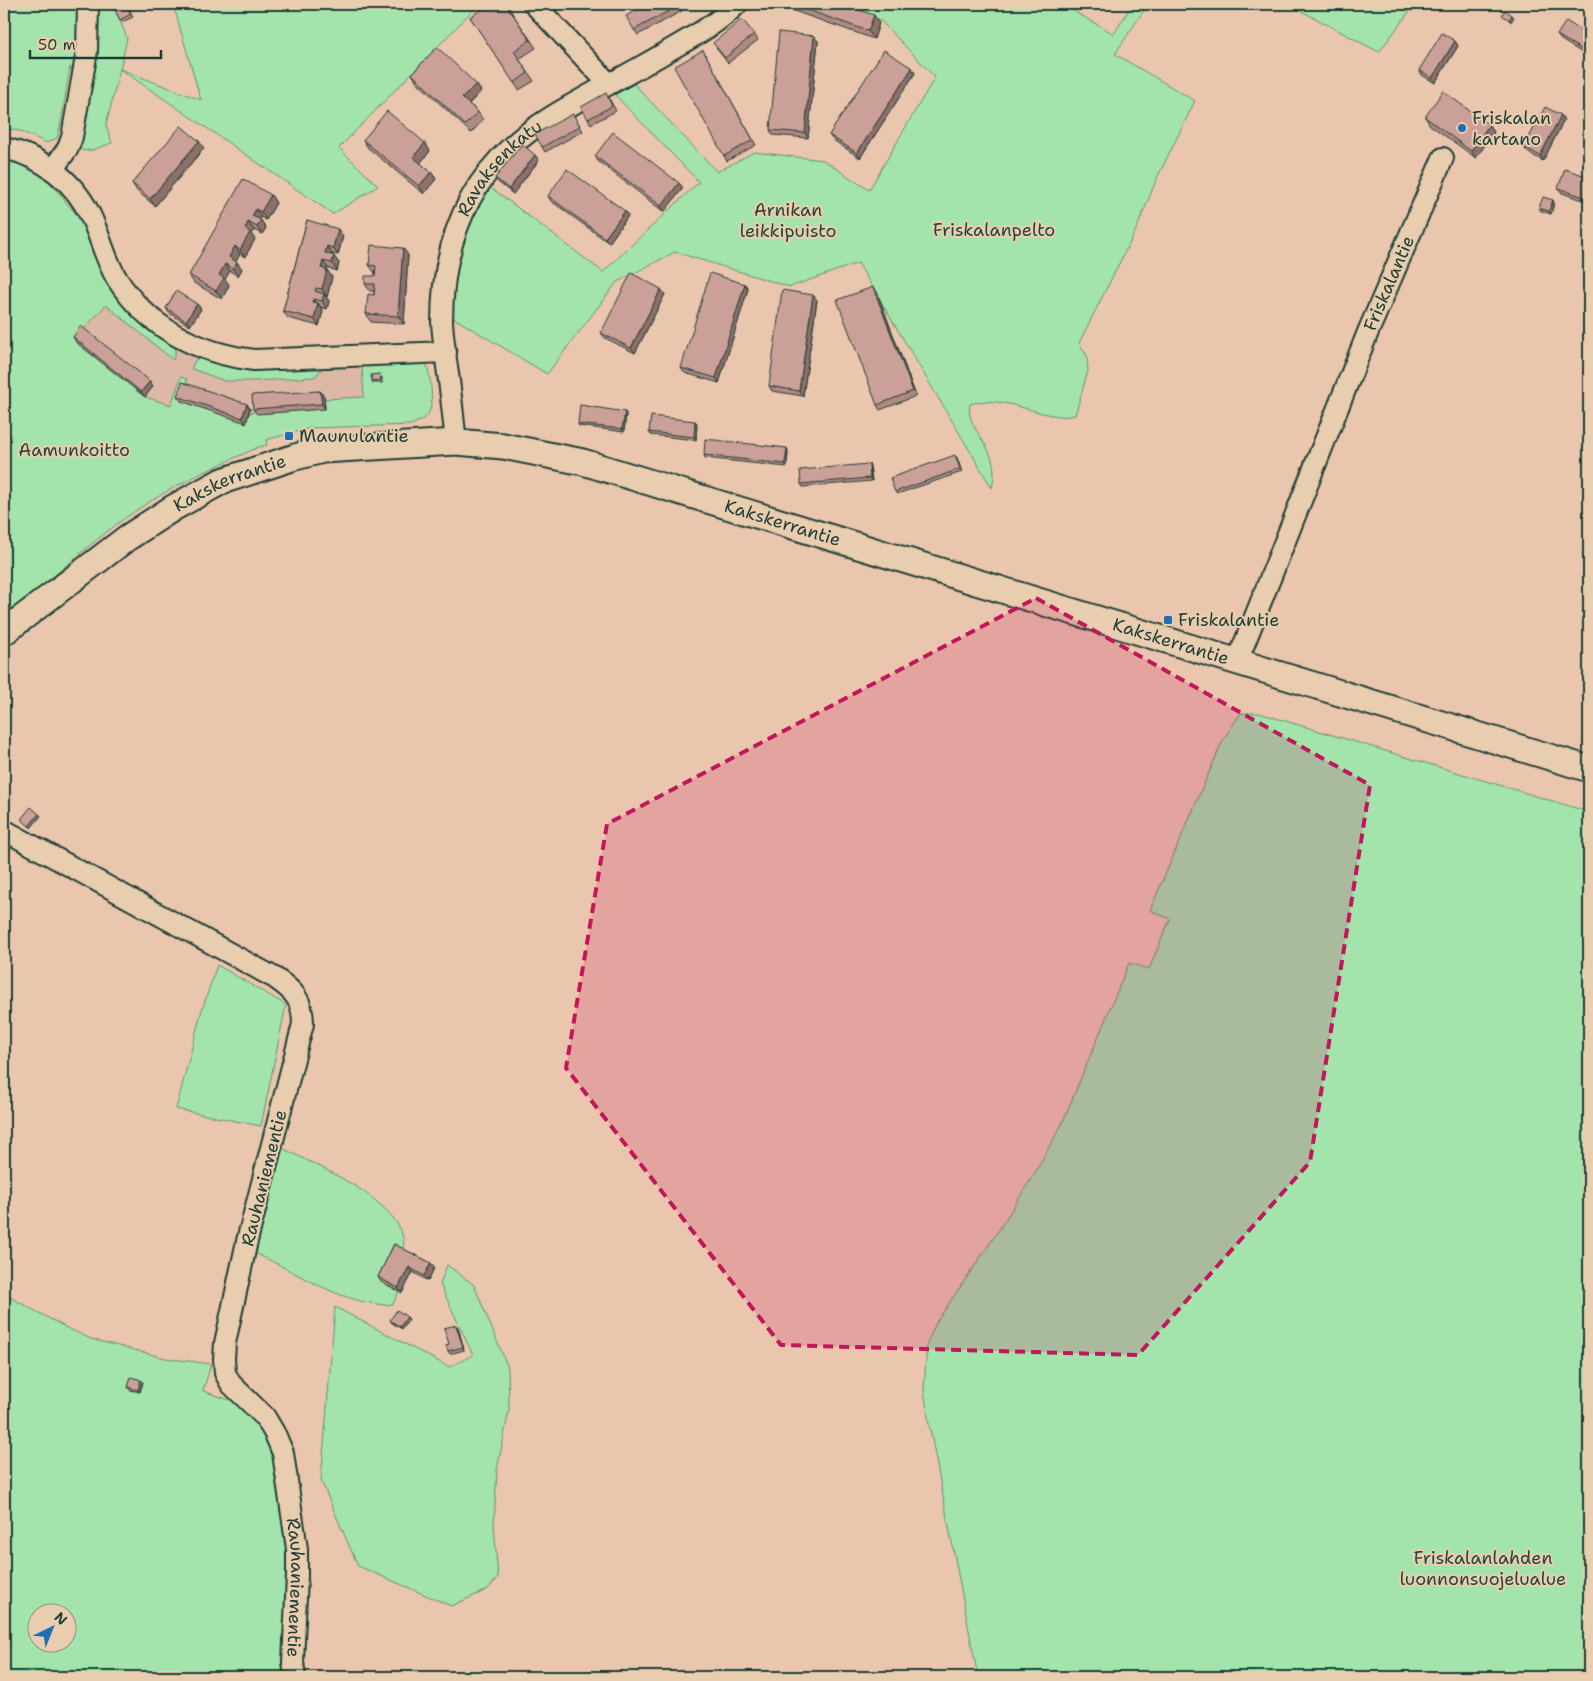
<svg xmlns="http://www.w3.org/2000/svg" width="1593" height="1681" viewBox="0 0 1593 1681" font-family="'Shantell Sans',sans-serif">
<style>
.built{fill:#ddb8a6}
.green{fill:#a3e4ad;stroke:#619070;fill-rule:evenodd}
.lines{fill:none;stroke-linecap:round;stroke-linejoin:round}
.minor-casing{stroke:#1f3d34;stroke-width:24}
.major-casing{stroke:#1f3d34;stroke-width:29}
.minor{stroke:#e8cdaf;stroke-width:20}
.major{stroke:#e8cdaf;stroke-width:25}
.wall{fill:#af8a83;stroke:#1f3d34}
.shaded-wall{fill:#8e706a;stroke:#1f3d34}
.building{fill:#cba098;stroke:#1f3d34}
.marked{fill:#c2185b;fill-opacity:0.2;stroke:#c2185b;stroke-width:4;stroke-dasharray:10 6;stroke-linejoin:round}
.poi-dot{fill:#1f6fb2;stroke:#e8cdaf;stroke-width:2}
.labels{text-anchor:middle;stroke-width:4;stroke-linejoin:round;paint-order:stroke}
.poi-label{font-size:18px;fill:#1f3d34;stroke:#e8cdaf;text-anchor:start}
.street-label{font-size:18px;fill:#1f3d34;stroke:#e8cdaf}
.park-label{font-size:18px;fill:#26453a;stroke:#e8cdaf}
</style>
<rect width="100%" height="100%" fill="#ebc6af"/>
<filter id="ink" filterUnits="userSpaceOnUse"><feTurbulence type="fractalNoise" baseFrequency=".02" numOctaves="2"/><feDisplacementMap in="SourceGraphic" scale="10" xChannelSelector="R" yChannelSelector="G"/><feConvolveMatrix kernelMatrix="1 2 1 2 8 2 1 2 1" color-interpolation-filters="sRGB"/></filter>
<g filter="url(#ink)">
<path class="built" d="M 82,222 L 124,306 L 163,341 L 189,355 L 233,368 L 276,371 L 408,362 L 425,372 L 292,428 L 192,453 L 52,342 Z"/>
<path class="green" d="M 4,4 L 113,4 L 127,38 L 120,69 L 201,100 L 173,4 L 479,4 L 339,148 L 378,186 L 333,214 L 120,69 L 106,125 L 112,143 L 92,150 L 83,151 L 77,143 L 85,115 L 70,67 L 61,123 L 57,138 L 47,143 L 20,131 L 4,128 Z
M 835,4 L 1061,4 L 1114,34 L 1132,4 L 1148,4 L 1115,54 L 1195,101 L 1157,178 L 1137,228 L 1079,343 L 1087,356 L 1088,371 L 1075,415 C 1070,416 1064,417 1059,416 C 1030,413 1000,395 970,404 C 965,423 988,442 992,460 C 995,470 994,478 992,488 L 858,263 L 790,287 L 675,252 L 617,282 L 547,374 L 452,317 C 452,304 452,291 453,278 C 456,246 471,212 490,187 L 603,272 L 699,182 L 615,95 L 634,84 L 717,172 L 754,152 L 823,160 L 869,190 L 935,77 L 880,20 Z
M 1288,4 L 1415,4 L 1379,52 Z
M 4,158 L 29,165 L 43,174 L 52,185 L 85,225 L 154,333 L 175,348 L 175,354 L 173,360 L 106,305 L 84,329 L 76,342 L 145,397 L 171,405 L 181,377 L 187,379 L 185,386 L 245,423 L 249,413 L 324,399 L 364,397 L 362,365 L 425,360 C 430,371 435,404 428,414 C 424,420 417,422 411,425 L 310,428 L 266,440 L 267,445 L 259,447 C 211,468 163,490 121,521 C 80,551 43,587 4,619 Z
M 201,358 L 239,368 L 262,369 L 321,366 L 322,368 L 316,376 L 313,377 L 256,381 L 225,381 L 192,369 L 192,367 L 195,360 Z
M 1241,713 L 1259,713 L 1589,812 L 1589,1677 L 978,1677 L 929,1424 L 924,1390 L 927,1343 L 937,1321 L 995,1236 L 1033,1176 L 1061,1126 L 1129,963 L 1149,969 L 1170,919 L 1150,910 L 1223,740 Z
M 217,965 L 286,1005 L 261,1126 L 176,1109 L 201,1013 Z
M 282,1148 C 317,1166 393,1197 403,1237 C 405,1245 402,1255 402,1264 C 401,1281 401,1289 393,1304 C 384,1306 379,1304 370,1303 C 326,1295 290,1268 250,1251 L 276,1153 Z
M 447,1265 L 474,1285 L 508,1368 L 509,1410 L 497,1470 L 494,1524 L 498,1578 L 487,1590 L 451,1606 L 358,1566 L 321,1481 L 335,1307 L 449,1367 L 473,1355 L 440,1284 Z
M 4,1294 L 67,1328 L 91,1339 L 165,1358 L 211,1364 L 203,1391 L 239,1403 L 259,1420 L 272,1441 L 289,1559 L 284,1677 L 4,1677 ZM 38,1614 L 68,1614 L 68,1644 L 38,1644 Z"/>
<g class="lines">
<g class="minor-casing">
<g id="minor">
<path d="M 534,4 L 609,84"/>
<path d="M 4,148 C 43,157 76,182 92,219 C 101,239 106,261 117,279 C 148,328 198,353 254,360 L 446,352"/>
<path d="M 53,169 L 68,148 L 72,137 L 87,51 L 88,4"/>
<path id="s1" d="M 456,442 C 453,417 451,392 447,367 C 445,352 443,337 442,322 C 442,255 461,193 511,147 C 537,122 577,102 609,84 C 632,72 653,60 675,47 C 698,34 719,22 737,4"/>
<path id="s2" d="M 1237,662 L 1368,332 L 1443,158"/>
<path id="s3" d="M 4,830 L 275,978 C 294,991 303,1000 303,1024 L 247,1241 L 225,1343 L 224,1359 L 225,1373 L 231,1384 L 265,1417 L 275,1434 L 283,1453 L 297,1549 L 297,1576 L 293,1662 L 295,1677"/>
</g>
</g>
<g class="major-casing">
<g id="major">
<path id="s4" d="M 4,632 L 127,538 L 173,508 L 222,481 L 295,457 L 323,450 L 456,442 L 503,446 L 583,462 L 1589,769"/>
</g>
</g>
<use href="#minor" class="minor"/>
<use href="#major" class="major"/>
</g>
<path class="wall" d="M 112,4 L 127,4 L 133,17 L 122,22 Z
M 506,4 L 536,48 L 519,59 L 534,81 L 519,90 L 470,17 Z
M 591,4 L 604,4 L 595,9 Z
M 648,4 L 678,4 L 682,11 L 638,35 L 634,30 Z
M 774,4 L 842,4 L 879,23 L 874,39 Z
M 754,34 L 758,40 L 728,63 L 716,48 Z
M 1557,35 L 1589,35 L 1589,57 L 1561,40 Z
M 818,41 L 808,138 L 773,135 L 770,130 Z
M 1455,41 L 1458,46 L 1435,83 L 1422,75 L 1419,70 Z
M 703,50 L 756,145 L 727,161 L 724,156 Z
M 915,73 L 860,158 L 833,140 L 829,135 Z
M 412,74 L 476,84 L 481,91 L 469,104 L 478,112 L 483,120 L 471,133 L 417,82 Z
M 609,98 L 616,111 L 591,124 L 588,119 Z
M 1425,117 L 1489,125 L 1494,132 L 1476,158 L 1430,125 Z
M 576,119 L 583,131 L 545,152 L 542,147 Z
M 1564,120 L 1543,161 L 1527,152 L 1524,147 Z
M 363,140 L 425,143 L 430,151 L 420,163 L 431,172 L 436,179 L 424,194 L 368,148 Z
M 204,148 L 155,206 L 137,191 L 132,183 Z
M 535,155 L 539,160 L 513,194 L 499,183 L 495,178 Z
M 595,156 L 679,183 L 683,188 L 664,212 L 598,161 Z
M 1589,177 L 1589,202 L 1562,193 L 1558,188 Z
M 271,195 L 276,203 L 266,220 L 261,217 L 259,220 L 266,228 L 262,234 L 254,230 L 251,234 L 255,239 L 245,257 L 240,254 L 236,261 L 242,269 L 238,276 L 230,271 L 225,279 L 229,285 L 222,299 L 194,283 L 189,275 Z
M 548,196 L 625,211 L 628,216 L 609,243 L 551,201 Z
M 1554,203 L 1551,214 L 1541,211 L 1539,208 Z
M 307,220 L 343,236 L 338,255 L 332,254 L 331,255 L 339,263 L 337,271 L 328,268 L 327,270 L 332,277 L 327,297 L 326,297 L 329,301 L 327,309 L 321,307 L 323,311 L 319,326 L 288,318 L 283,311 Z
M 408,255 L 404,324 L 371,322 L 366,314 L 374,295 L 374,291 L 370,291 L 365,284 L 375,276 L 375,273 L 369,265 Z
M 745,284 L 748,289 L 719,383 L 685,373 L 681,368 Z
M 873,287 L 877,292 L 916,396 L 880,410 L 877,405 Z
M 665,294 L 635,353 L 605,338 L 601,333 Z
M 817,300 L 803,396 L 772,391 L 769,386 Z
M 197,304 L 201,309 L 190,326 L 169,313 L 166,308 Z
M 73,337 L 153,386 L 145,397 L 76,342 Z
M 382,377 L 382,383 L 373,383 L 372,381 Z
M 320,391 L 324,396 L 325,409 L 257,414 L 253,409 Z
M 177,396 L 247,404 L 250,409 L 246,423 L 181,401 Z
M 625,412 L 626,414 L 624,432 L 579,426 L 578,424 Z
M 695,421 L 697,423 L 696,440 L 651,435 L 649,432 Z
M 788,451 L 787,467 L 705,458 L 704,455 Z
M 957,457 L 962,472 L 897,494 L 895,492 Z
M 870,466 L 872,481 L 803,487 L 801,484 Z
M 394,1244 L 431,1263 L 434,1268 L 428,1281 L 413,1272 L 402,1293 L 381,1282 L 378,1277 Z
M 409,1319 L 402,1329 L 392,1323 L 390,1320 Z
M 458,1327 L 464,1350 L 450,1354 L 448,1351 L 449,1344 Z
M 141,1380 L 143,1382 L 140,1392 L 130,1390 L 128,1387 Z"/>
<path class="shaded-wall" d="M 874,15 L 879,23 L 874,39 L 868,31 Z
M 1512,15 L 1514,17 L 1511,22 L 1509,20 Z
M 814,36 L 818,41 L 808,138 L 805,133 Z
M 1455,41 L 1458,46 L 1435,83 L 1432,78 Z
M 912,68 L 915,73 L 860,158 L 857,153 Z
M 476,84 L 481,91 L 468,105 L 462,98 Z
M 1561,115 L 1564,120 L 1543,161 L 1540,156 Z
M 1489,125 L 1494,132 L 1476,158 L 1471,151 Z
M 199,141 L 204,148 L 155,206 L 150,199 Z
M 425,143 L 430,151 L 419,165 L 413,157 Z
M 535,155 L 539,160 L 513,194 L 509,189 Z
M 431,172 L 436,179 L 424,194 L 419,186 Z
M 679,183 L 683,188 L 664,212 L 661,206 Z
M 271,195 L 276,203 L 266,220 L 261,212 Z
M 1553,200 L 1554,203 L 1551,214 L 1549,211 Z
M 256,209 L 261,217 L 257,223 L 252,216 Z
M 625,211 L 628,216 L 609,243 L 605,238 Z
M 261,220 L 266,228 L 262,234 L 257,227 Z
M 248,222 L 254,230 L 251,234 L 255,239 L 245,257 L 240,250 L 245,229 Z
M 338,229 L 343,236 L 338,255 L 333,248 Z
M 235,246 L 240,254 L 234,265 L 229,257 Z
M 327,246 L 332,254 L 330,261 L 325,253 Z
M 403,248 L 408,255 L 404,324 L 398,316 Z
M 334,256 L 339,263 L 337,271 L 332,263 Z
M 323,261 L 328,268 L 327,270 L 332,277 L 327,297 L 322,289 L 321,268 Z
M 237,262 L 242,269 L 238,276 L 233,269 Z
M 225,264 L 230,271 L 225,279 L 229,285 L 222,299 L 216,291 L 219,275 Z
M 745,284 L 748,289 L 719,383 L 716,378 Z
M 873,287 L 877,292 L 916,396 L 913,391 Z
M 661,289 L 665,294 L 635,353 L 631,348 Z
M 324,294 L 329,301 L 327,309 L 322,301 Z
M 813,295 L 817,300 L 803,396 L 799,391 Z
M 313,299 L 318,306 L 318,303 L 323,311 L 319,326 L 314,319 L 312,302 Z
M 197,304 L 201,309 L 190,326 L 186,321 Z
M 150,381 L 153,386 L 145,397 L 141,392 Z
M 320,391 L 324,396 L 325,409 L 322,404 Z
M 247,404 L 250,409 L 246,423 L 242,418 Z
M 625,412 L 626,414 L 624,432 L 622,429 Z
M 695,421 L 697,423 L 696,440 L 694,437 Z
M 787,448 L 788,451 L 787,467 L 785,464 Z
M 869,464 L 870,466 L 872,481 L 870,478 Z
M 39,814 L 41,816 L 31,828 L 29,826 Z
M 431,1263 L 434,1268 L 428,1281 L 424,1276 Z
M 409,1267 L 413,1272 L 402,1293 L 398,1288 Z
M 407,1317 L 409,1319 L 402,1329 L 400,1327 Z
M 456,1325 L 458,1327 L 464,1350 L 463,1347 Z
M 141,1380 L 143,1382 L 140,1392 L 138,1390 Z"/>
<path class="building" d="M 112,4 L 126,4 L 131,14 L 120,20 Z
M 490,4 L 506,4 L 530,40 L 514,51 L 528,73 L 514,83 L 470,17 Z
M 648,4 L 677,4 L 678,6 L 634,30 L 626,16 Z
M 790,4 L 842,4 L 874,15 L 868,31 Z
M 1505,10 L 1512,15 L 1509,20 L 1502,15 Z
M 742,19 L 754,34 L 725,58 L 713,43 Z
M 1566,21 L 1589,35 L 1589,54 L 1557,35 Z
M 779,32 L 814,36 L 805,133 L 770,130 Z
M 1442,33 L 1455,41 L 1432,78 L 1419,70 Z
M 437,47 L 476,84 L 462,98 L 478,112 L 465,125 L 412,74 Z
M 703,50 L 753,140 L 724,156 L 674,67 Z
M 884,50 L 912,68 L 857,153 L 829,135 Z
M 1443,91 L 1489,125 L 1471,151 L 1425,117 Z
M 606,93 L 612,106 L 588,119 L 581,107 Z
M 1545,107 L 1561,115 L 1540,156 L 1524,147 Z
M 387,111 L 425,143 L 413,157 L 431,172 L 419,186 L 363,140 Z
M 573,114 L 580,126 L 542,147 L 535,134 Z
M 181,126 L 199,141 L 150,199 L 132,183 Z
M 613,132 L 679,183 L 661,206 L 595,156 Z
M 522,144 L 535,155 L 509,189 L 495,178 Z
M 567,169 L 625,211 L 605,238 L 548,196 Z
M 1565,169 L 1589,177 L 1589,199 L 1558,188 Z
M 243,179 L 271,195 L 261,212 L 256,209 L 252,216 L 261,220 L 257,227 L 248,222 L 245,229 L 250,232 L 240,250 L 235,246 L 229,257 L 237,262 L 233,269 L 225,264 L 219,275 L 224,278 L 216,291 L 189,275 Z
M 1543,197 L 1553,200 L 1549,211 L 1539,208 Z
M 307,220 L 338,229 L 333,248 L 327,246 L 325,253 L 334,256 L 332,263 L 323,261 L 321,268 L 327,270 L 322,289 L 316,288 L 315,291 L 324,294 L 322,301 L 313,299 L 312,302 L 318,303 L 314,319 L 283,311 Z
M 371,245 L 403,248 L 398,316 L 366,314 L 368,294 L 374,295 L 375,284 L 365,284 L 365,276 L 375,276 L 376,266 L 369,265 Z
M 631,273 L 661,289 L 631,348 L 601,333 Z
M 710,273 L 745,284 L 716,378 L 681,368 Z
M 873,287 L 913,391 L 877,405 L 837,300 Z
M 782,290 L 813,295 L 799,391 L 769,386 Z
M 176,291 L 197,304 L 186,321 L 166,308 Z
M 81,326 L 150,381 L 141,392 L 73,337 Z
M 380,374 L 381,380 L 372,381 L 371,375 Z
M 182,382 L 247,404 L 242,418 L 177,396 Z
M 320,391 L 322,404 L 253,409 L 252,395 Z
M 580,405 L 625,412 L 622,429 L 578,424 Z
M 651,416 L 695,421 L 694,437 L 649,432 Z
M 705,439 L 787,448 L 785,464 L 704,455 Z
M 955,455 L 960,469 L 895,492 L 890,478 Z
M 869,464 L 870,478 L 801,484 L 800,470 Z
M 31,807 L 39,814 L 29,826 L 21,819 Z
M 394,1244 L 431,1263 L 424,1276 L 409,1267 L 398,1288 L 378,1277 Z
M 397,1310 L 407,1317 L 400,1327 L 390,1320 Z
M 456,1325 L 463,1347 L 448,1351 L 446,1345 L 449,1344 L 444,1328 Z
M 131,1377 L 141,1380 L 138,1390 L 128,1387 Z"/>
</g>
<path class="marked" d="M 1036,598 L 1370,785 L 1310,1162 L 1138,1355 L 781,1345 L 566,1068 L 607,824 Z"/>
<g class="poi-dot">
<circle cx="1462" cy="128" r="5"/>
<rect x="284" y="431" width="10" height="10" rx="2.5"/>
<rect x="1163" y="615" width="10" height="10" rx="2.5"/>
</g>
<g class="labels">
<g class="poi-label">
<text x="1472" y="124">Friskalan<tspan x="1472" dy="21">kartano</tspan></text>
<text x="299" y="442">Maunulantie</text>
<text x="1178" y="626">Friskalantie</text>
</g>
<g class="street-label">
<text dy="6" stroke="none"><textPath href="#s1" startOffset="291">Ravaksenkatu</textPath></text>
<text dy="6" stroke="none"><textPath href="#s2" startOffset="408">Friskalantie</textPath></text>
<text dy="6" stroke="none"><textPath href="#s4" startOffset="272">Kakskerrantie</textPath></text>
<text dy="6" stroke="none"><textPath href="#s4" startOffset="842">Kakskerrantie</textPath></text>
<text dy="6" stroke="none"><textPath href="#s4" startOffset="1248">Kakskerrantie</textPath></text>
<text transform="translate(264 1178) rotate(-76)" y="6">Rauhaniementie</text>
<text dy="6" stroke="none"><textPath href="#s3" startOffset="960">Rauhaniementie</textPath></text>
</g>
<g class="park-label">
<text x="788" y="216">Arnikan<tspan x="788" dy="21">leikkipuisto</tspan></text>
<text x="994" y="236">Friskalanpelto</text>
<text x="74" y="456">Aamunkoitto</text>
<text x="1483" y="1564">Friskalanlahden<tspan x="1483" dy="21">luonnonsuojelualue</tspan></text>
</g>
</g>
<rect width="1593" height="1681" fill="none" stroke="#e8cdaf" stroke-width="20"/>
<rect x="10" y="10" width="1573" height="1661" fill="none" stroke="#1f3d34" stroke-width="2" filter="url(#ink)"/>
<g transform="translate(52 1628) rotate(43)"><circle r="24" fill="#e8cdaf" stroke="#98937e"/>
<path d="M0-4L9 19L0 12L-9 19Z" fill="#1f6fb2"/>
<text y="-8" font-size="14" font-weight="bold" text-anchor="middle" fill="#1f3d34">N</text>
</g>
<path d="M30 50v8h131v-8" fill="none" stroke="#1f3d34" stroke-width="2.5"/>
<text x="38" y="50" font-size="15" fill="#1f3d34" stroke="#e8cdaf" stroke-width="4" paint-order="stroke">50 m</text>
</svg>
